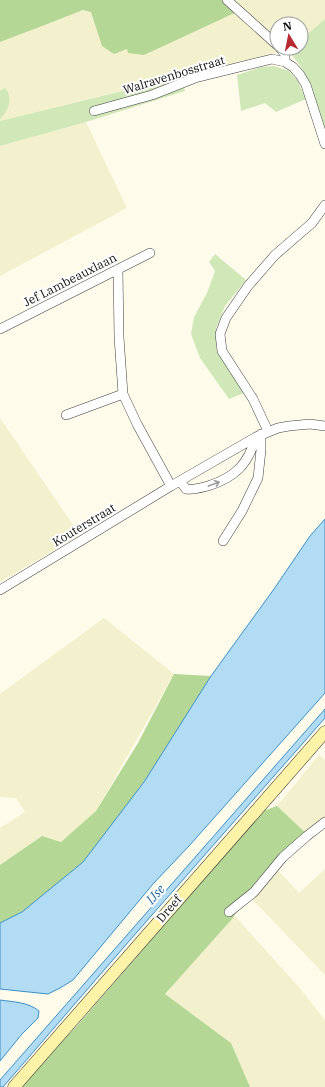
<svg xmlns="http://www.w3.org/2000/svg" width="325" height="1087" viewBox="0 0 325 1087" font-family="'IBM Plex Serif',serif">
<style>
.farmland{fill:#f3f0cd;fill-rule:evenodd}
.green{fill:#d0e7b7}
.forest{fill:#b4d796}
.water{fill:#b2dbf4;stroke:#3b90c8}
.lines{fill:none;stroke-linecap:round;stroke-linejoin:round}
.minor-casing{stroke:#3f3f3f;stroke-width:10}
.secondary-casing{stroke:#2e2e2e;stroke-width:13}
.minor{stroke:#fff;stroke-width:9}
.secondary{stroke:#fcf3a8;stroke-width:12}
.oneway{stroke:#9e9e9e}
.labels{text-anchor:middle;stroke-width:4;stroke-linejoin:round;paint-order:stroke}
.street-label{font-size:12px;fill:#0c0c0c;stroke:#fff}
.water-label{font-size:13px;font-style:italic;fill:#1a6198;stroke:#fff}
</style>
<rect width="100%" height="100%" fill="#fefbeb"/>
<path class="farmland" d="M 0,0 L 325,0 L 325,131 L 315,95 L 302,66 L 293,55 L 287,50 L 0,121 ZM 277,24 L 301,24 L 301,48 L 277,48 Z
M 86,122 L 127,208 L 0,276 L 0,146 Z
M 0,418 L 80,535 L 0,582 Z
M 104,618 L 174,674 L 96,811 L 61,842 L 42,836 L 0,865 L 0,828 L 25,812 L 16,798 L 0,797 L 0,694 Z
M 319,755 L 325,760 L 325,821 L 307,834 L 277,806 Z
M 274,866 L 299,893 L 325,869 L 325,975 L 248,895 Z
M 233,914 L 298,986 L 325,1020 L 325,1087 L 250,1087 L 231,1043 L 165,994 Z"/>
<path class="green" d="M 325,19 L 325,131 C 316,101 309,70 285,48 L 301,48 L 301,40 Z
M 274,66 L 289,71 L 297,80 L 306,99 L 276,112 L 265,103 L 241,111 L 237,75 L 261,67 Z
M 180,77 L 185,91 L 86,122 L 0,146 L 0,121 Z
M 5,88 C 14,98 8,111 0,119 L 0,91 Z
M 215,254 L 246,280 L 225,306 L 216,328 L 216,348 L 244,393 L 229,399 L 200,358 L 191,334 L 194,317 L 207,293 L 215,271 L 209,262 Z"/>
<path class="forest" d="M 0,0 L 231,0 L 241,10 L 144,55 L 128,53 L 127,49 L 114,54 L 102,46 L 91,12 L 83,10 L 42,26 L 0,42 Z
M 174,674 L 211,676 L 144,782 L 83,862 L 22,912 L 0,923 L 0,865 L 42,836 L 61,842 L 96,811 L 138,743 Z
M 277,806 L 307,834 L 248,895 L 232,919 L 165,994 L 231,1043 L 250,1087 L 22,1087 L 52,1052 L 76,1027 L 263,811 Z"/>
<path class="water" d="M 325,519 L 325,693 L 189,846 L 153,884 L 73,980 L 60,988 L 48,994 L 0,989 L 0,923 L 22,912 L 83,862 L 144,782 L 211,676 L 274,589 L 310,536 Z
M 325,709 L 325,718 L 130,940 L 3,1087 L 0,1087 L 0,1080 Z
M 0,1000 C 14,1002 28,1002 39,1011 L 38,1018 L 22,1034 L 0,1061 Z"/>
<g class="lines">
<g class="minor-casing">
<path id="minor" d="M 227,0 L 277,45
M 280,48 L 285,54 L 285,62
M 94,111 L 152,95 L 195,78 L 272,59 L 285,62 L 293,67 L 300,75 L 306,85 L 325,144
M 118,269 L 119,337 L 123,394 L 137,424 L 171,486
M 0,329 L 150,253
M 66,415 L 123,394
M 268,431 L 253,399 L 222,351 L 220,334 L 226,318 L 248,286 L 275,255 L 312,223 L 325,205
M 180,481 L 186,489 C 194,490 200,488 208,486 C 236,477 248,464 256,437
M 223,541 L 242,511 L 258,478 L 261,450 L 261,434
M 0,590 L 171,486 L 256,437 L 278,428 L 289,426 L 310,424 L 325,426
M 229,912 L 254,892 L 283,857 L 307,836 L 325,822"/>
</g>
<g class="secondary-casing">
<path id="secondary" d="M 14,1087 L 325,732"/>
</g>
<use href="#minor" class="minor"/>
<use href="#secondary" class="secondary"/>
</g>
<defs><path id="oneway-shaft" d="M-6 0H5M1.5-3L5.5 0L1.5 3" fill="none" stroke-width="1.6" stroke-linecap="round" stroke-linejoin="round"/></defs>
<use class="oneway" href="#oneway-shaft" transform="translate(214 484) rotate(-20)"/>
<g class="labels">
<g class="street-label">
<text transform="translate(174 75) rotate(-17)" y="4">Walravenbosstraat</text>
<text transform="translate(70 280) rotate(-27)" y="4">Jef Lambeauxlaan</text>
<text transform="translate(84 525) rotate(-31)" y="4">Kouterstraat</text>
<text transform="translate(169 909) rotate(-49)" y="4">Dreef</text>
</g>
<g class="water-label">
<text transform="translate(155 894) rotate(-49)" y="5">IJse</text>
</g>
</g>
<g transform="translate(289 36) rotate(350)"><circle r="19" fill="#ffffff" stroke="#9e9e9e"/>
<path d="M0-3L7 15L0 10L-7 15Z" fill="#b62930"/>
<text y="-6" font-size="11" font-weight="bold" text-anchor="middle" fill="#0c0c0c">N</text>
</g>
</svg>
